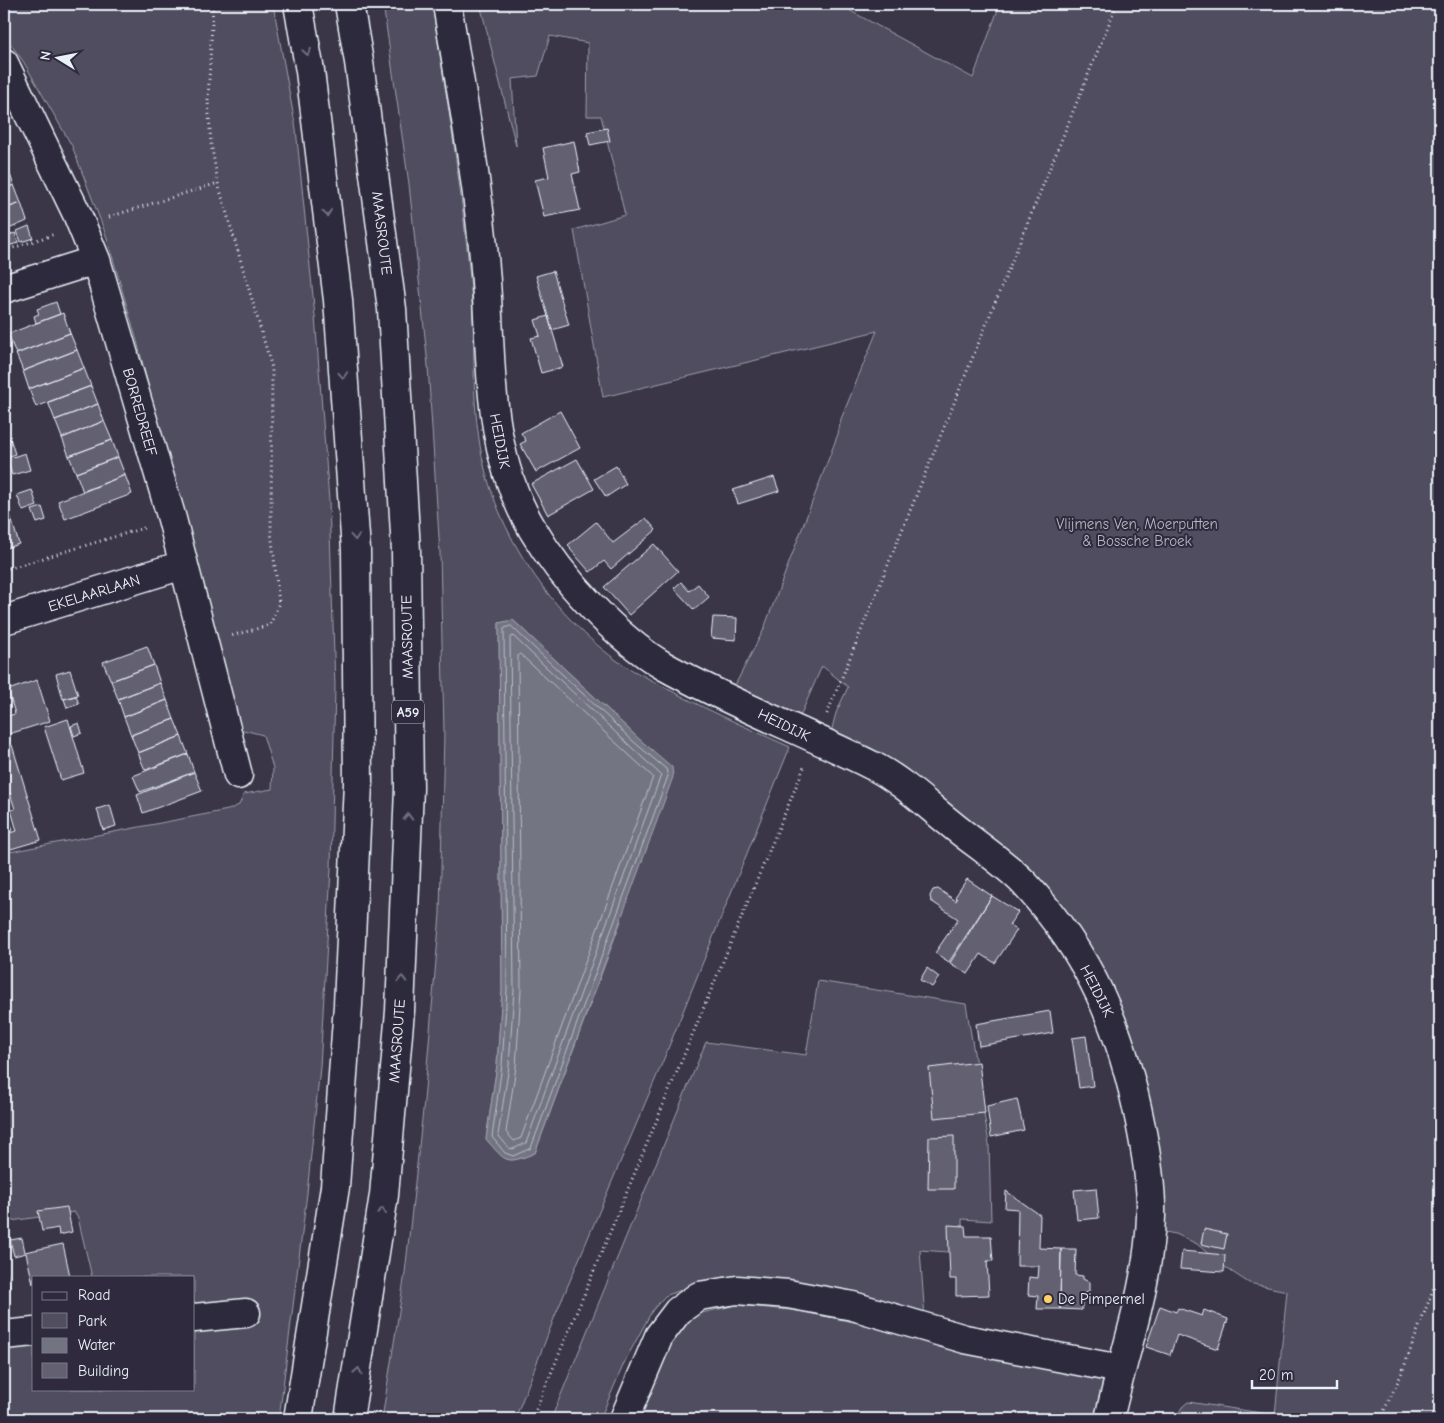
<svg xmlns="http://www.w3.org/2000/svg" width="1444" height="1423" viewBox="0 0 1444 1423" font-family="'Comic Neue',sans-serif">
<style>
.green{fill:#504e5f;stroke:#9ca0ac;fill-rule:evenodd}
.water{fill:#737482;stroke:#a2a6b1}
.lines{fill:none;stroke-linecap:round;stroke-linejoin:round}
.shore{stroke:#b9bfc9;stroke-width:1}
.building{fill:#636171;stroke:#e8f1f8}
.street-casing{stroke:#e8f1f8;stroke-width:31}
.highway-casing{stroke:#e8f1f8;stroke-width:31}
.path{stroke:#e8f1f8;stroke-width:3;stroke-dasharray:1 4;stroke-linecap:butt}
.street{stroke:#2f2a3d;stroke-width:28}
.highway{stroke:#2f2a3d;stroke-width:28}
.oneway{stroke:#70707e}
.poi-dot{fill:#ffd166;stroke:#2f2a3d;stroke-width:2}
.labels{text-anchor:middle;stroke-width:4;stroke-linejoin:round;paint-order:stroke}
.shield{fill:#2f2a3d;stroke:#b0b5c0;stroke-width:1}
.shield-label{font-size:14px;font-weight:bold;fill:#e8f1f8}
.street-label{font-size:15px;fill:#e8f1f8;stroke:#2f2a3d}
.park-label{font-size:15px;fill:#b3b8c2;stroke:#2f2a3d}
.poi-label{font-size:15px;fill:#e8f1f8;stroke:#2f2a3d;text-anchor:start}
</style>
<rect width="100%" height="100%" fill="#3a3648"/>
<filter id="ink" filterUnits="userSpaceOnUse"><feTurbulence type="fractalNoise" baseFrequency=".02" numOctaves="2"/><feDisplacementMap in="SourceGraphic" scale="10" xChannelSelector="R" yChannelSelector="G"/><feConvolveMatrix kernelMatrix="1 2 1 2 8 2 1 2 1" color-interpolation-filters="sRGB"/></filter>
<g filter="url(#ink)">
<path class="green" d="M 4,4 L 273,4 L 296,129 L 315,316 L 329,501 L 335,686 L 331,869 L 320,1067 L 307,1193 L 279,1419 L 4,1419 L 4,1347 L 34,1344 L 34,1389 L 194,1389 L 194,1277 L 92,1277 L 78,1218 L 74,1212 L 4,1222 L 4,853 L 228,810 L 239,805 L 244,794 L 272,789 L 273,768 L 263,735 L 236,728 L 137,341 L 106,235 L 72,146 L 23,61 L 4,35 Z
M 383,4 L 432,4 C 447,99 463,194 471,290 C 476,340 471,389 479,439 C 491,525 546,608 616,660 C 627,668 640,674 651,680 C 696,705 743,726 790,747 L 663,1061 L 555,1316 L 515,1419 L 382,1419 L 405,1273 L 424,1101 L 440,914 L 444,732 L 440,553 L 428,366 L 409,184 ZM 513,620 L 638,738 L 621,921 L 535,1153 C 505,1165 507,1162 486,1139 L 497,1065 L 502,990 L 499,623 Z
M 480,4 L 838,4 L 973,78 L 1000,4 L 1440,4 L 1440,1419 L 1176,1419 L 1182,1407 L 1188,1402 L 1275,1415 L 1287,1291 L 1249,1283 L 1220,1264 L 1197,1244 L 1176,1234 L 1153,1230 L 1155,1201 L 1068,924 L 830,736 L 836,713 L 848,687 L 822,666 L 798,721 L 733,689 L 763,631 L 838,434 L 841,419 L 877,331 L 603,397 L 574,230 L 625,215 L 601,116 L 587,116 L 588,43 L 550,36 L 538,76 L 512,79 L 516,146 Z
M 818,981 L 966,1004 L 989,1144 L 991,1221 L 962,1219 L 962,1253 L 920,1250 L 925,1319 L 774,1284 L 719,1278 L 689,1287 L 665,1296 L 652,1311 L 625,1361 L 600,1419 L 551,1419 L 706,1042 L 806,1055 Z
M 736,1305 L 800,1311 L 1091,1371 L 1105,1384 L 1101,1419 L 632,1419 L 670,1338 L 689,1316 Z"/>
<path class="water" d="M 513,620 L 638,738 L 672,767 L 673,777 L 535,1153 C 505,1165 506,1162 486,1139 L 497,1065 L 502,990 L 499,623 Z"/>
<g class="lines">
<path class="shore" d="M 511,626 L 634,742 L 666,769 L 668,776 L 531,1148 L 513,1156 L 505,1153 L 492,1137 L 502,1065 L 507,990 L 504,629 Z
M 513,636 L 661,775 L 526,1143 L 513,1149 L 509,1148 L 498,1135 L 509,1066 L 514,990 L 510,639 Z
M 520,654 L 653,777 L 521,1138 L 514,1141 L 506,1132 L 516,1067 L 521,990 L 518,656 Z"/>
</g>
<path class="building" d="M 607,128 L 610,141 L 590,145 L 587,132 Z
M 574,141 L 580,172 L 572,174 L 580,210 L 544,217 L 535,180 L 549,177 L 543,148 Z
M 7,167 L 14,185 L 4,189 L 4,168 Z
M 14,185 L 21,203 L 4,209 L 4,189 Z
M 21,203 L 27,221 L 4,231 L 4,209 Z
M 29,226 L 33,238 L 21,242 L 17,231 Z
M 15,233 L 18,243 L 4,247 L 4,237 Z
M 553,271 L 569,325 L 552,330 L 536,276 Z
M 56,302 L 60,314 L 36,323 L 34,316 L 39,314 L 37,309 Z
M 63,313 L 70,333 L 16,354 L 8,334 Z
M 548,316 L 563,367 L 541,373 L 531,338 L 540,336 L 535,320 Z
M 70,333 L 77,350 L 23,371 L 16,354 Z
M 77,350 L 84,368 L 29,389 L 23,371 Z
M 84,368 L 91,386 L 36,407 L 29,389 Z
M 91,386 L 98,404 L 55,420 L 48,402 Z
M 98,404 L 104,421 L 62,438 L 55,420 Z
M 560,411 L 580,448 L 536,472 L 520,444 L 526,441 L 521,433 Z
M 104,421 L 112,440 L 69,456 L 62,438 Z
M 10,438 L 15,454 L 5,458 L 4,440 Z
M 112,440 L 118,457 L 76,473 L 69,456 Z
M 25,453 L 30,470 L 12,475 L 7,459 Z
M 118,457 L 125,475 L 83,492 L 76,473 Z
M 4,459 L 8,473 L 4,475 Z
M 577,459 L 594,489 L 548,515 L 531,484 Z
M 616,466 L 626,484 L 606,497 L 594,479 Z
M 125,475 L 132,494 L 65,519 L 58,501 Z
M 774,477 L 779,491 L 738,504 L 733,490 Z
M 32,490 L 37,506 L 23,511 L 17,495 Z
M 42,507 L 46,520 L 37,523 L 32,510 Z
M 8,508 L 19,544 L 4,549 L 4,509 Z
M 646,518 L 656,530 L 611,569 L 604,561 L 590,572 L 570,549 L 571,548 L 568,545 L 596,522 L 613,543 Z
M 654,544 L 678,571 L 629,615 L 604,587 Z
M 681,582 L 689,591 L 698,584 L 709,597 L 694,610 L 674,588 Z
M 713,617 L 737,618 L 736,640 L 711,638 Z
M 147,646 L 154,665 L 111,681 L 103,662 Z
M 154,665 L 160,683 L 118,699 L 111,681 Z
M 70,670 L 78,695 L 63,699 L 56,674 Z
M 37,680 L 50,721 L 9,734 L 4,717 L 15,714 L 8,690 Z
M 160,683 L 167,700 L 124,717 L 118,699 Z
M 76,696 L 79,704 L 67,708 L 64,699 Z
M 167,700 L 174,719 L 131,735 L 124,717 Z
M 68,719 L 84,773 L 61,780 L 44,727 Z
M 174,719 L 181,736 L 138,753 L 131,735 Z
M 79,723 L 82,733 L 74,736 L 71,726 Z
M 181,736 L 188,754 L 145,770 L 138,753 Z
M 12,745 L 41,840 L 4,851 L 4,814 L 7,813 L 13,830 L 9,833 L 17,831 L 11,810 L 15,809 L 4,774 L 4,748 Z
M 188,754 L 194,772 L 140,792 L 133,776 Z
M 194,772 L 202,791 L 143,813 L 137,795 Z
M 110,805 L 116,826 L 103,830 L 97,809 Z
M 967,879 L 992,896 L 949,962 L 935,953 L 958,919 L 931,901 L 930,896 L 933,890 L 938,889 L 956,901 L 957,899 L 955,897 Z
M 992,896 L 1018,912 L 1009,925 L 1017,930 L 995,963 L 981,954 L 968,974 L 950,963 Z
M 927,968 L 939,977 L 932,987 L 920,980 Z
M 1050,1011 L 1053,1033 L 979,1046 L 976,1024 Z
M 1086,1036 L 1093,1086 L 1079,1088 L 1072,1038 Z
M 979,1062 L 985,1113 L 934,1118 L 929,1068 Z
M 1017,1099 L 1024,1130 L 991,1137 L 987,1106 Z
M 954,1136 L 954,1189 L 928,1189 L 929,1137 Z
M 1096,1188 L 1099,1218 L 1077,1220 L 1074,1190 Z
M 1006,1191 L 1040,1215 L 1039,1248 L 1061,1249 L 1060,1309 L 1037,1309 L 1038,1296 L 1028,1295 L 1029,1277 L 1038,1278 L 1039,1266 L 1017,1266 L 1018,1209 L 1005,1208 Z
M 67,1207 L 72,1232 L 59,1235 L 58,1228 L 42,1231 L 38,1211 Z
M 4,1217 L 10,1240 L 4,1241 Z
M 948,1225 L 965,1226 L 966,1236 L 991,1236 L 993,1261 L 987,1261 L 989,1295 L 956,1296 L 956,1279 L 950,1279 Z
M 1204,1229 L 1227,1234 L 1224,1249 L 1201,1244 Z
M 22,1238 L 25,1252 L 63,1244 L 70,1276 L 34,1277 L 33,1284 L 26,1253 L 14,1256 L 10,1240 Z
M 1061,1249 L 1076,1249 L 1075,1275 L 1083,1276 L 1083,1279 L 1089,1282 L 1089,1292 L 1082,1294 L 1082,1310 L 1060,1309 Z
M 1182,1251 L 1225,1255 L 1224,1272 L 1180,1269 Z
M 4,1259 L 10,1289 L 4,1290 Z
M 1160,1306 L 1176,1312 L 1178,1308 L 1202,1316 L 1204,1310 L 1228,1319 L 1218,1349 L 1177,1335 L 1170,1355 L 1146,1347 Z"/>
<g class="lines">
<g class="street-casing">
<path id="street" d="M 447,4 C 461,92 478,180 485,269 C 493,359 484,449 533,530 C 561,578 616,638 664,666 C 732,704 806,732 875,767 C 902,781 927,805 951,824 C 975,844 1004,862 1025,884 C 1091,956 1121,1028 1140,1122 C 1146,1152 1152,1186 1151,1216 C 1149,1286 1124,1352 1109,1419
M 4,63 L 77,214 L 96,260 L 172,519 L 238,775
M 4,289 L 96,260
M 4,620 L 183,565
M 194,1318 L 246,1313
M 4,1335 L 34,1332
M 624,1419 L 659,1336 L 678,1311 L 699,1296 L 737,1290 L 788,1294 L 853,1306 L 965,1339 L 1120,1369"/>
</g>
<g class="highway-casing">
<path id="highway" d="M 349,4 L 359,62 L 392,309 L 406,551 L 409,788 L 400,1011 L 384,1195 L 349,1419
M 298,1419 L 335,1187 L 348,1005 L 358,783 L 356,550 L 338,300 L 310,71 L 298,4"/>
</g>
<path class="path" d="M 213,4 L 208,100 L 211,143 L 218,183 L 272,368 L 271,531 L 279,603 L 270,625 L 231,636
M 109,217 L 218,183
M 4,251 L 55,234
M 4,570 L 147,527
M 827,714 L 1117,4
M 532,1419 L 805,765
M 1380,1419 L 1401,1375 L 1440,1271"/>
<use href="#street" class="street"/>
<use href="#highway" class="highway"/>
</g>
<defs><path id="oneway-chevron" d="M-2-3.5L2.5 0L-2 3.5" fill="none" stroke-width="1.6" stroke-linecap="round" stroke-linejoin="round" transform="scale(1.25)"/></defs>
<g class="oneway">
<use href="#oneway-chevron" transform="translate(307 52) rotate(80)"/>
<use href="#oneway-chevron" transform="translate(327 213) rotate(83)"/>
<use href="#oneway-chevron" transform="translate(343 375) rotate(86)"/>
<use href="#oneway-chevron" transform="translate(355 537) rotate(86)"/>
<use href="#oneway-chevron" transform="translate(408 817) rotate(-88)"/>
<use href="#oneway-chevron" transform="translate(402 979) rotate(-88)"/>
<use href="#oneway-chevron" transform="translate(382 1211) rotate(-82)"/>
<use href="#oneway-chevron" transform="translate(358 1371) rotate(-80)"/>
</g>
</g>
<circle class="poi-dot" cx="1048" cy="1299" r="5"/>
<g class="labels">
<rect class="shield" x="392" y="700.5" width="32" height="23" rx="4"/>
<g class="shield-label">
<text x="408" y="717">A59</text>
</g>
<g class="street-label">
<text transform="translate(382 233) rotate(83)" y="5">MAASROUTE</text>
<text transform="translate(140 412) rotate(74)" y="5">BORREDREEF</text>
<text transform="translate(500 441) rotate(79)" y="5">HEIDIJK</text>
<text transform="translate(94 593) rotate(-17)" y="5">EKELAARLAAN</text>
<text transform="translate(407 637) rotate(-91)" y="5">MAASROUTE</text>
<text transform="translate(784 725) rotate(26)" y="5">HEIDIJK</text>
<text transform="translate(1097 991) rotate(63)" y="5">HEIDIJK</text>
<text transform="translate(397 1041) rotate(-86)" y="5">MAASROUTE</text>
</g>
<g class="park-label">
<text x="1137" y="529">Vlijmens Ven, Moerputten<tspan x="1137" dy="17">&amp; Bossche Broek</tspan></text>
</g>
<g class="poi-label">
<text x="1058" y="1304">De Pimpernel</text>
</g>
</g>
<rect width="1444" height="1423" fill="none" stroke="#2f2a3d" stroke-width="20"/>
<rect x="10" y="10" width="1424" height="1403" fill="none" stroke="#e8f1f8" stroke-width="2" filter="url(#ink)"/>
<rect x="32" y="1276" width="162" height="115" fill="#2f2a3d" stroke="#797a88"/>
<rect x="42" y="1292" width="25" height="8" fill="#2f2a3d" stroke="#797a88"/>
<text x="78" y="1300" font-size="15" fill="#e8f1f8">Road</text>
<rect x="42" y="1313" width="25" height="15" fill="#504e5f" stroke="#797a88"/>
<text x="78" y="1326" font-size="15" fill="#e8f1f8">Park</text>
<rect x="42" y="1338" width="25" height="15" fill="#737482" stroke="#797a88"/>
<text x="78" y="1350" font-size="15" fill="#e8f1f8">Water</text>
<rect x="42" y="1363" width="25" height="15" fill="#636171" stroke="#797a88"/>
<text x="78" y="1376" font-size="15" fill="#e8f1f8">Building</text>
<g transform="translate(58 58) rotate(280)" stroke="#2f2a3d" stroke-width="4" paint-order="stroke">
<path d="M0-4L9 19L0 12L-9 19Z" fill="#e8f1f8"/>
<text y="-8" font-size="14" font-weight="bold" text-anchor="middle" fill="#e8f1f8">N</text>
</g>
<path d="M1252 1380v8h85v-8" fill="none" stroke="#e8f1f8" stroke-width="2.5"/>
<text x="1259" y="1380" font-size="15" fill="#e8f1f8" stroke="#2f2a3d" stroke-width="4" paint-order="stroke">20 m</text>
</svg>
